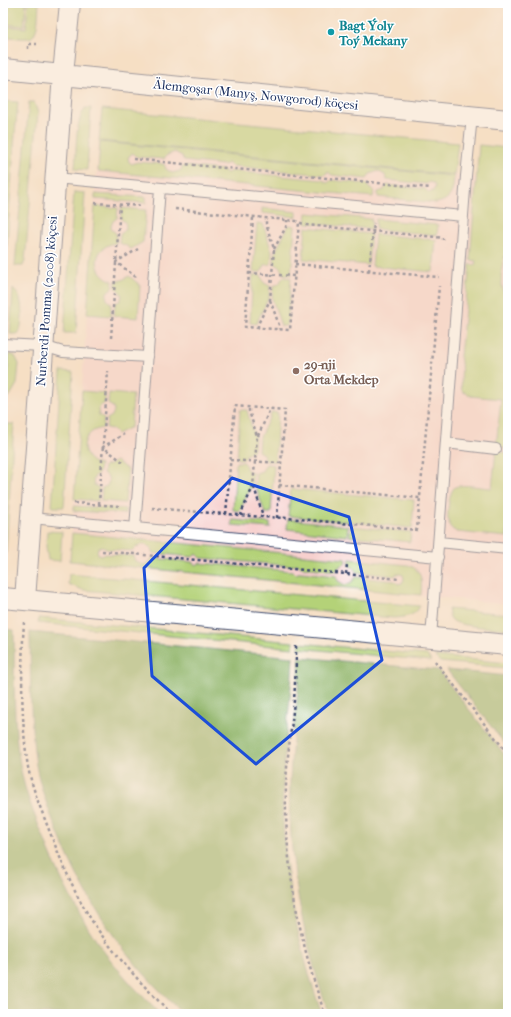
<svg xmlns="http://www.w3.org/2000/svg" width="511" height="1017" viewBox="0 0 511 1017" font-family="'IM FELL French Canon',serif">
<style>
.built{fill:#f7d0ce}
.green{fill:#b4d278;stroke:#68806b}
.forest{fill:#8fb468;stroke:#557263}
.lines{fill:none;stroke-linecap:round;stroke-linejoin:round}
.service-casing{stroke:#3c496d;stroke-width:12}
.minor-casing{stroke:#3c496d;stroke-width:22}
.path{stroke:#3c496d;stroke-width:2.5;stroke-dasharray:3 3;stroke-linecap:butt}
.service{stroke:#fff;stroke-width:10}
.minor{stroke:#fff;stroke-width:20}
.marked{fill:none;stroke:#1d4ed8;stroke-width:3;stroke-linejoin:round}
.culture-dot{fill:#0f9aa8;stroke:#fff;stroke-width:1.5}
.education-dot{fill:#8d6e63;stroke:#fff;stroke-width:1.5}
.labels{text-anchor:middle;stroke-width:3;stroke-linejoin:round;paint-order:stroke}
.culture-label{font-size:13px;font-weight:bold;fill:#0d838f;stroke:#fff;text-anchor:start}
.street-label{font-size:13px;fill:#1b2f5e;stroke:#fff}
.education-label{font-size:13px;font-weight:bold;fill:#785e54;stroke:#fff;text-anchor:start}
</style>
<rect width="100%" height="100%" fill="#fff"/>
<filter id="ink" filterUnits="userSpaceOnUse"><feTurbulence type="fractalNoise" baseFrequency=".025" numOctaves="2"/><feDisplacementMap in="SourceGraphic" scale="8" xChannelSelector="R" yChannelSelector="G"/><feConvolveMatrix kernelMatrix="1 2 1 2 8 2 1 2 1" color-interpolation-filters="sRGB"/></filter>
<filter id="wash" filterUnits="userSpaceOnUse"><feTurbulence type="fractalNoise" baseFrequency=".012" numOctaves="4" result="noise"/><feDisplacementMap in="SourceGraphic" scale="16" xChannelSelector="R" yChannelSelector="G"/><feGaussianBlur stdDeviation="0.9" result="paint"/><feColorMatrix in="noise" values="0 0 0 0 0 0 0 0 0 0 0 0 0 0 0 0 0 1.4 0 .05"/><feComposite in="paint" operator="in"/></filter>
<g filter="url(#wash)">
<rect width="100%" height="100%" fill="#f5dfc4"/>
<path class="built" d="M 99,141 L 508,180 L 508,604 L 70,562 Z"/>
<path class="green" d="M 3,3 L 26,3 L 24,26 L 3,24 Z
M 28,3 L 39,3 C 38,11 39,37 29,38 C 21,39 11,37 3,36 L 3,26 L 26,28 Z
M 3,101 L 18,102 L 15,134 L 6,257 L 3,255 Z
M 29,102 L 34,102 L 38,113 L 25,261 L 23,266 L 15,266 Z
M 85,108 L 91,108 L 87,170 L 75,169 C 77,150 74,125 85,108 Z
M 102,109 L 458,143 L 454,175 L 99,141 Z
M 100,142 L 454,176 C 453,190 453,200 436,203 L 378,197 L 378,192 L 384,190 L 387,185 L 425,189 L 429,193 L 433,191 L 435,188 L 434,184 L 430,182 L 426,184 L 387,180 L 385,175 L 378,171 L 370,174 L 367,179 L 332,175 L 328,172 L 324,175 L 232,166 L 228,163 L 223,165 L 184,161 L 182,156 L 175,152 L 167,155 L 164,159 L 137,157 L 133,153 L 130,155 L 128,158 L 129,162 L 132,164 L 137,162 L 164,164 L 166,169 L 172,173 L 180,171 L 183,166 L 223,170 L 227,173 L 231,171 L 323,180 L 327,183 L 332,180 L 367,184 L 369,188 L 374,191 L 373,197 L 98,171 Z
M 479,145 L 508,148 L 508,249 C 500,265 498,285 508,300 L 508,448 L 496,447 L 501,399 L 471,396 L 462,391 C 460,380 463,368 460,356 L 470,264 L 475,265 L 476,261 L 470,260 Z
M 74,192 L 85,193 L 76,333 L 64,333 Z
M 95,194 L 146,197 L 146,203 L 95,199 Z
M 95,206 L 118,208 L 117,218 L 113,221 L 111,226 L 112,230 L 116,233 L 116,243 C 92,246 91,274 113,281 L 112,288 C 105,292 104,299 111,303 L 111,316 L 87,314 Z
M 121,208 L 146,210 L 143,242 L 131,249 L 125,245 L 119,243 L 120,234 C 126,231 127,228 125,222 L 121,219 Z
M 262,208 L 297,212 L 297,217 L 262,213 Z
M 307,213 L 372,219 L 371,229 L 306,223 Z
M 376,219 L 438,225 L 437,235 L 375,229 Z
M 257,223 L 263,224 L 272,252 L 271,264 L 265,265 L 261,272 L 253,272 Z
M 289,225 L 295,226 L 291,275 L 283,274 L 280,267 L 274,263 L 275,252 Z
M 306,227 L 371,234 L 368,265 L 303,259 Z
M 375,234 L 436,240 L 433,272 L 372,266 Z
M 253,275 L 261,275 L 264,283 L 270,286 L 269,297 L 256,324 L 250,323 Z
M 129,276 L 140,285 L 138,318 L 114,316 L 115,303 L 120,301 L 122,296 L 120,292 L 116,288 L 116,281 L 122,280 Z
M 283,277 L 291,278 L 287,326 L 281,326 L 272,298 L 273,286 L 279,284 Z
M 13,289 C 16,292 19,295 20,299 C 23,307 23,327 18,334 L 10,334 Z
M 9,354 L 15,356 L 19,364 L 17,384 L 10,396 L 6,398 Z
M 61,371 L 73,372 L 64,507 L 52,507 Z
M 82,391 L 105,393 L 105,403 L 100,406 L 98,410 L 99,415 L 104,418 L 103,428 C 79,431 78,459 100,465 L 99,473 L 95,476 L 93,480 L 94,485 L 99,488 L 98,501 L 74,499 Z
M 109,393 L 133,395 L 131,427 L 117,434 L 112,429 L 106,428 L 107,419 L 112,416 L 114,411 L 113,407 L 108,404 Z
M 240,410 L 247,410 L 255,439 L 254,450 L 246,455 L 244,459 L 237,459 Z
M 272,412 L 278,413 L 275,461 L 266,461 L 263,454 L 258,451 L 259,439 Z
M 5,424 L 14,424 L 6,553 L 3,553 L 3,447 Z
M 496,451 L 508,453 L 507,537 L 457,532 C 453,530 450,528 449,523 C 446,517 449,491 455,487 C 462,483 483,488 492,488 Z
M 116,461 L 128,470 L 125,503 L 101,501 L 102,488 L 107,486 L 109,481 L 108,477 L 103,473 L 104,466 L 109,465 Z
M 236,462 L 244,462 L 247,470 L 253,473 L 252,484 L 240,511 L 233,510 Z
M 266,464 L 274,465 L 271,513 L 265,513 L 255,485 L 256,473 L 262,471 Z
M 291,489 L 414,500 L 412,528 L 288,516 Z
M 74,506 L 125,509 L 125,514 L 74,511 Z
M 288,519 L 348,526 L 347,536 L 287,529 Z
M 232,520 L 270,523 L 270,528 L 232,525 Z
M 351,526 L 411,532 L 410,542 L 349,536 Z
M 47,531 L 62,532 L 60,561 L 48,560 L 46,547 Z
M 72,533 L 346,559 L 345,564 L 340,566 L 336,571 L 301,567 L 297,564 L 292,566 L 201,558 L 197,554 L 192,557 L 153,553 L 151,548 L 144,544 L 136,547 L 133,551 L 106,549 L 102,546 L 99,547 L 97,550 L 98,554 L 101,556 L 106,554 L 133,556 L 135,561 L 142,565 L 149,563 L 152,558 L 192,562 L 196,565 L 200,563 L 292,571 L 296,574 L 301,572 L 336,576 L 338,581 L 345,585 L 352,582 L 356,577 L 395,581 L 398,584 L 402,583 L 404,579 L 403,575 L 400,574 L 396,574 L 395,576 L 356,572 L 354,568 L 349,565 L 350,559 L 408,565 C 423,570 422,582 421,595 L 70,561 Z
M 69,574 L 420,606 C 414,617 405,617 394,618 L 83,590 L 68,584 Z
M 448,609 L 508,614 L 508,629 C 497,628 459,627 452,620 C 449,617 449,613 448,609 Z
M 39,618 L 293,642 L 293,648 L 38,623 Z
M 300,643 L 427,655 L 431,661 L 299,648 Z
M 435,656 L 508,663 L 508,668 L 440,662 Z"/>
<path class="forest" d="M 3,629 L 14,630 C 15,674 12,727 21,770 C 25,792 34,814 43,836 C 59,877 79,917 105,953 C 122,975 141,995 160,1014 L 3,1014 Z
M 30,632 L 293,657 C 291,699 284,741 283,784 C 280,858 297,945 322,1014 L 183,1014 C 124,958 86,904 56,828 C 48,808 40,787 36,765 C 29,721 31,676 30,632 Z
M 300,657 L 438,670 L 508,759 L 508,1014 L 329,1014 C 304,946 287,857 290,784 C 291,742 299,699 300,657 Z
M 447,670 L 508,676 L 508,748 Z"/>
</g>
<g filter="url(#ink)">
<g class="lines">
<g class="service-casing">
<path id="service" d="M 55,178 L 463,216
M 3,344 L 43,346 L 63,352 L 148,357
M 446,443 L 496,449
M 31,518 L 438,557
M 135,529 L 160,188
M 439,542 L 508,549
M 431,638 L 466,176 L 472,116"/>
</g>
<g class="minor-casing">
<path id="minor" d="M 3,69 L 508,120
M 3,598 L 508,645
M 25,600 L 63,74 L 70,3"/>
</g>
<path class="path" d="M 28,49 L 28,44 L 37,44
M 133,159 L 430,188
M 95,203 L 142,206
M 175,209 L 296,221 L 306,225 L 436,237 L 443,238 L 443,240
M 253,218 L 245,327 L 290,330 L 299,222
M 274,249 L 287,225 L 287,220
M 295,264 L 439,277
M 369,271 L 374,223
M 249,273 L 294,276
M 136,277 L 116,262 L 138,249
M 270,300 L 279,325 L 279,329
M 258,328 L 258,324 L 270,300 L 272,275 L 274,249 L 266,224 L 266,219
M 111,338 L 120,204
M 258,436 L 270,409
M 230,460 L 281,463
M 123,462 L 103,447 L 124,434
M 279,485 L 420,498
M 254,487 L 262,513 L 262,517
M 74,503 L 120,506
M 99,504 L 108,371
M 152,508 L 262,517 L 288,518 L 417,530 L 439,286
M 226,514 L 235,406 L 285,410 L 277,518
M 241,516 L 242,511 L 253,487 L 257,436 L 249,411 L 249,407
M 102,551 L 399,579
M 346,574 L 347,564
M 24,622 C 21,667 21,722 28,767 C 32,788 41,809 49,830 C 62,863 76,897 96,927 C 118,959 144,987 172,1014
M 296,646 C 296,658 296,670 295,682 C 294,717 287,751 286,785 C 284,862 299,942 325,1014
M 435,661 L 508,754"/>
<use href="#service" class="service"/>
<use href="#minor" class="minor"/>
</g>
</g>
<path d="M0 0H511V1017H0ZM 232,478 L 349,517 L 382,660 L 256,764 L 152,676 L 144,568 Z" fill="#f5dfc4" fill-opacity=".55" fill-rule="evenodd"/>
<path class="marked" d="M 232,478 L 349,517 L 382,660 L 256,764 L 152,676 L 144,568 Z"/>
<circle class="culture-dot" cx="331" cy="32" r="4"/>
<circle class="education-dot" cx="296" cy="371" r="4"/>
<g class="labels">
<g class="culture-label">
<text x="339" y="30">Bagt Ýoly<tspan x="339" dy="15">Toý Mekany</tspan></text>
</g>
<g class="street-label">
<text transform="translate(256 94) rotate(6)" y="5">Älemgoşar (Manyş, Nowgorod) köçesi</text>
<text transform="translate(46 301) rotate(-86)" y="5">Nurberdi Pomma (2008) köçesi</text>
</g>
<g class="education-label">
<text x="304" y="369">29-nji<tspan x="304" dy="15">Orta Mekdep</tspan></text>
</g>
</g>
<rect width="511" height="1017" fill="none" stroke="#fff" stroke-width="16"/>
</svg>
